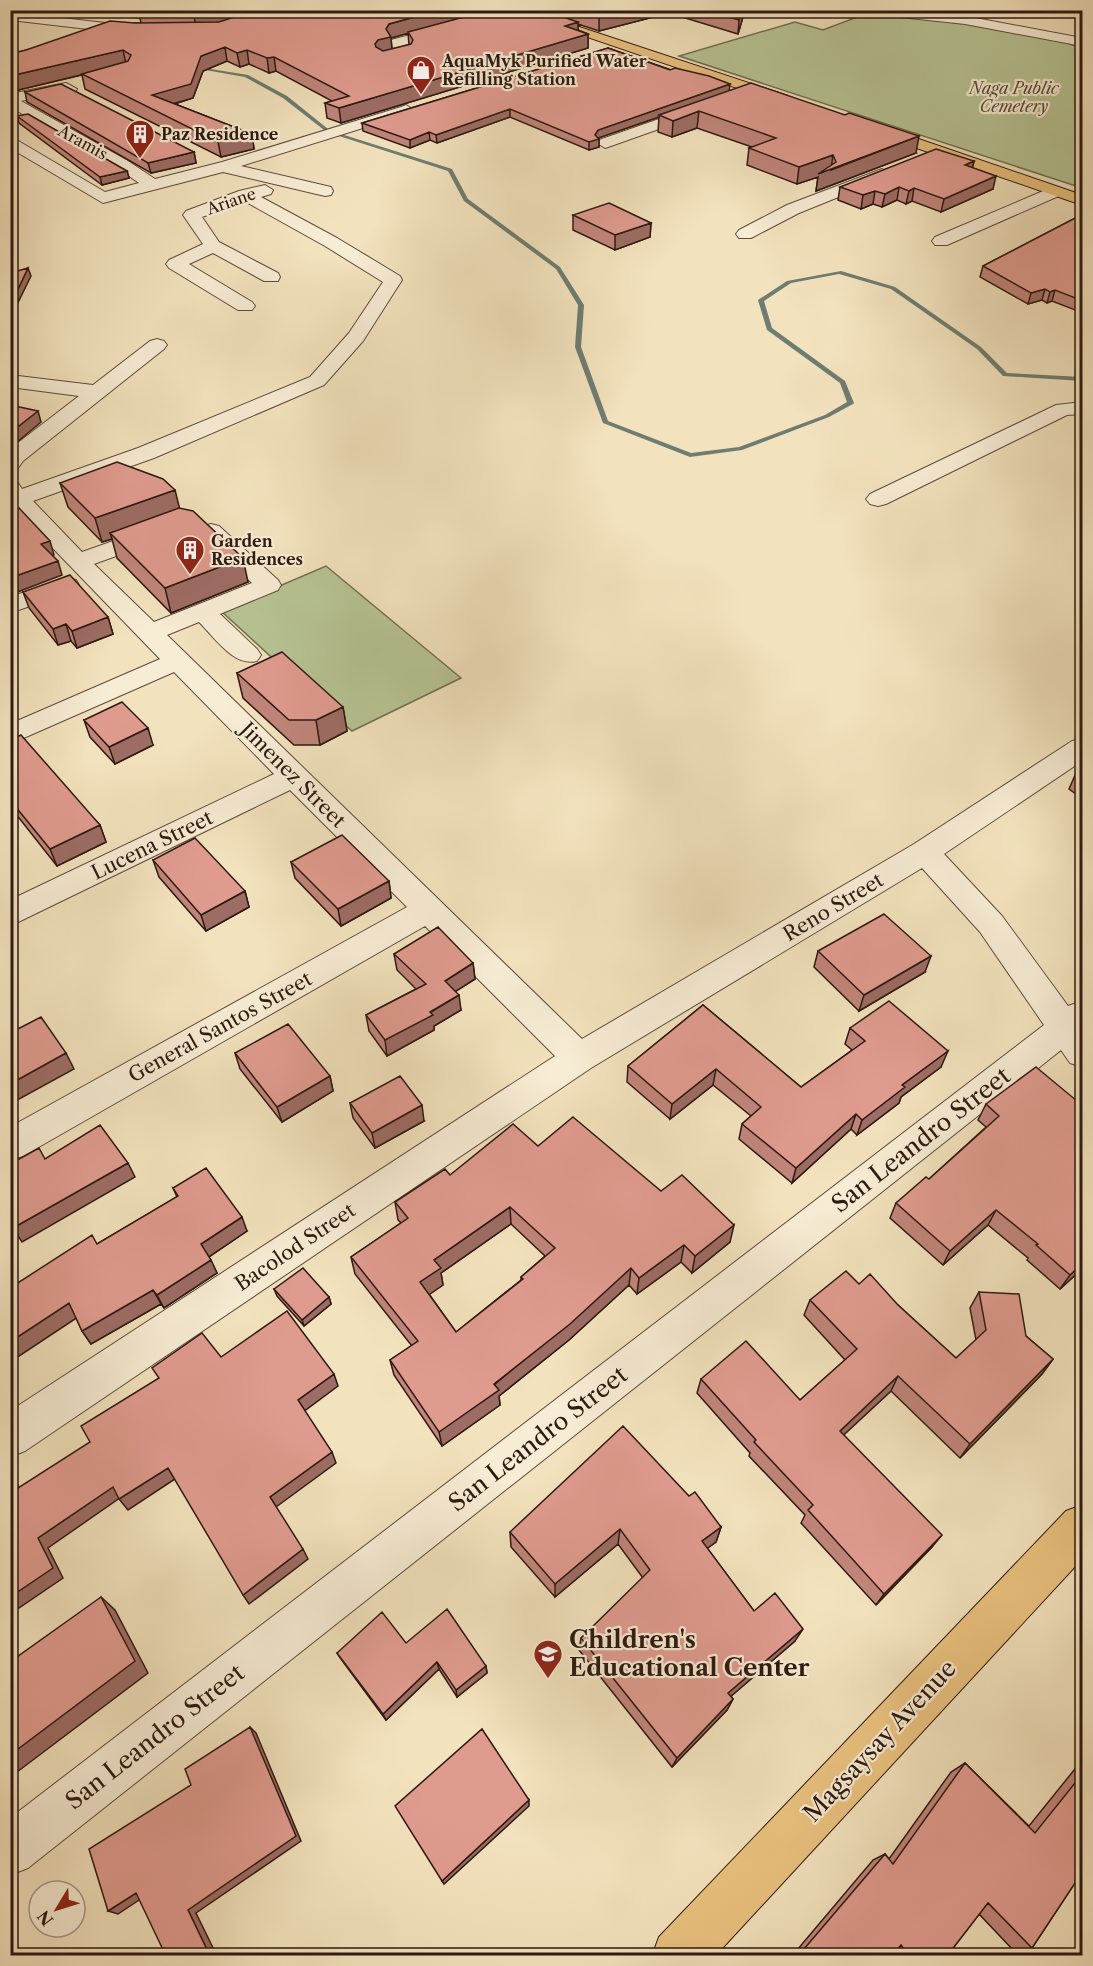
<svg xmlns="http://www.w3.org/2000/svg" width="1093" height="1966" viewBox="0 0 1093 1966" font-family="'Libre Caslon Text',serif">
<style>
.green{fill:#b7c494;stroke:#726e52;stroke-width:1.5}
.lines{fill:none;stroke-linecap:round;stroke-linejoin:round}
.stream{fill:#6f7c71;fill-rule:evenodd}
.minor-casing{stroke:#5e4b3c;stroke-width:2}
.major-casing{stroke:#2d1911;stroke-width:2}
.minor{fill:#f7ecd4;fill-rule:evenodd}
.major{fill:#e9c17e;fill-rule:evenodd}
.wall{fill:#c1857b;stroke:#2d1911;stroke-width:1.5;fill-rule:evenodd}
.shaded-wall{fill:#9d6c64;stroke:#2d1911;stroke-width:1.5}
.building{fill:#e09b8f;stroke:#2d1911;stroke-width:1.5;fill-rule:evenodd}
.labels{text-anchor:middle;stroke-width:4.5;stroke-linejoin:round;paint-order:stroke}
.far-poi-label{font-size:16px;font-weight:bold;fill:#2d1911;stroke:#f7ecd4;text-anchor:start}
.far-park-label{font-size:16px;font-style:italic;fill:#564c38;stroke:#f7ecd4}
.far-street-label{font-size:16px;fill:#2d1911;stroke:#f7ecd4}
.street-label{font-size:20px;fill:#2d1911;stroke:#f7ecd4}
.near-street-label{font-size:24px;fill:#2d1911;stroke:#f7ecd4}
.near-poi-label{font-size:24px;font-weight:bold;fill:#2d1911;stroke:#f7ecd4;text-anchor:start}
</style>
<rect width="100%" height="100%" fill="#f2e2bd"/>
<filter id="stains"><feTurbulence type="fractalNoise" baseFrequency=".00333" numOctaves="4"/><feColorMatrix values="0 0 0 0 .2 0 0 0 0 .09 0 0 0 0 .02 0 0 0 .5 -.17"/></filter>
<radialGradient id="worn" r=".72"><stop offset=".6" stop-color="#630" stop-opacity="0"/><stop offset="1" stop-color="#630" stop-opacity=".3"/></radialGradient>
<path class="green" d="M 873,11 C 939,11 1021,27 1082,48 L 1082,188 L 679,56 L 795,22 L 823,30 Z
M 326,566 L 461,678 L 352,731 L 221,611 Z"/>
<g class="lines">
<path class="stream" d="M 192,66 L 248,75 L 287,96 L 328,129 L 324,130 L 283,98 L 245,77 L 194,68 Z
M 341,134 L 452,169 L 468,199 L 560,267 L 584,305 L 581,347 L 608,421 L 691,453 L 739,447 L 825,415 L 847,402 L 840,383 L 767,330 L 758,300 L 787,281 L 841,271 L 895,287 L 981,347 L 1007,373 L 1082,377 L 1082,381 L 1003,376 L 977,349 L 891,289 L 839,274 L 791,283 L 764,301 L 772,328 L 845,381 L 854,403 L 853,404 L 829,417 L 742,450 L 690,457 L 603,423 L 575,347 L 578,305 L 556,269 L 464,201 L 448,171 L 339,136 Z"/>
<g class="minor-casing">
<path id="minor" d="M 549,10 L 571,10 L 537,22 L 530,18 L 532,15 Z
M 895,10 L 965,16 L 1082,38 L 1082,46 L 965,24 L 900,17 L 895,16 L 893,13 Z
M 10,12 L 140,27 L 147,31 L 140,35 L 10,20 Z
M 452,24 L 457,25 L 459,28 L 457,31 L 405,45 L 412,54 L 410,57 L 385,63 L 378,59 L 380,56 L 396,52 L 389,43 L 391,40 Z
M 66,83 L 77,89 L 75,92 L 64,92 L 21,101 L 128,161 L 155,179 L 222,162 L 401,107 L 406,105 L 414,110 L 411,113 L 241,166 L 331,187 L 333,191 L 331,195 L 325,196 L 223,172 L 103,203 L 10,148 L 10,136 L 105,192 L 139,183 L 116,167 L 10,107 L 10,94 Z
M 699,105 L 707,110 L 704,113 L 611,146 L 605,148 L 597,143 L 599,140 Z
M 882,169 L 890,174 L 888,177 L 799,213 L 751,238 L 739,238 L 736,234 L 739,230 L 787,205 Z
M 265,185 L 273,190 L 271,194 L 261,197 L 337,238 L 400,276 L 402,280 L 363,341 L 324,385 L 154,458 L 33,501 L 82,552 L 150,528 L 158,526 L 166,528 L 170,533 L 166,538 L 94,564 L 154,622 L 252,583 L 203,536 L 199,531 L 203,526 L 211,524 L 219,526 L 278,580 L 281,585 L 278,590 L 220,614 L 257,649 L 261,655 L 257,661 C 234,667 215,638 199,622 L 167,635 L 582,1039 L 914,844 L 1072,741 L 1082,739 L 1082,761 L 944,854 L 1002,916 L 1068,1006 L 1082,1001 L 1082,1067 L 1070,1063 L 1061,1050 L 28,1868 L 10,1875 L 10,1818 L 1044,1025 L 980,932 L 922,868 L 591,1068 L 25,1451 L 10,1457 L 10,1411 L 555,1056 L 425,926 L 23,1156 L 10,1160 L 10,1127 L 407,907 L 290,790 L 10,926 L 10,900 L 274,774 L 174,672 L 10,744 L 10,724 L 160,659 L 13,507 L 10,508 L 10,481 L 18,483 L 22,489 L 138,448 L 310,377 L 349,333 L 383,282 L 325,246 L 246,202 L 202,217 L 219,242 L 278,273 L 280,277 L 278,281 L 264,281 L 213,253 L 189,264 L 252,302 L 255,306 L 252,310 L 238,310 L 169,268 L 166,264 L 169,260 L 203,244 L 183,215 L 186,211 L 239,191 Z
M 1055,186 L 1063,191 L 1061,195 L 947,245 L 935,245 L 932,241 L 935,237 Z
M 157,339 L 164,341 L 167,345 L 164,349 L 23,461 L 18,468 L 10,470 L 10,449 L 79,396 L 10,387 L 10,375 L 93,385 L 150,341 Z
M 1082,402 L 1082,414 L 1067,415 L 886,504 L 878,506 L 870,504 L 866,499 L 870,494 L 1056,405 Z
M 67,578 L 76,580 L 79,585 L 76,590 L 10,613 L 10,597 Z"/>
</g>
<g class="major-casing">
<path id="major" d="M 508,10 L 528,10 L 788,96 L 790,99 L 788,102 L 778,102 Z
M 875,124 L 1082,195 L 1082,205 L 870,132 L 867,129 L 870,126 Z
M 1082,1505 L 1082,1559 L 715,1956 L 652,1956 L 659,1937 L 1066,1511 Z"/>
</g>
<use href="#minor" class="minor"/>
<use href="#major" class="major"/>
</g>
<path class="wall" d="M 26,10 L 542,10 L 558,16 L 558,10 L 745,10 L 738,34 L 669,13 L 599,31 L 578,24 L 578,30 L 588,34 L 588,48 L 341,123 L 327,118 L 325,103 L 332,101 L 276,71 L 269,73 L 249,64 L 240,67 L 227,61 L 203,71 L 193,98 L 175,104 L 252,134 L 254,149 L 221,157 L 85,89 L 82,75 L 10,92 L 10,54 L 135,23 L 141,23 L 140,18 ZM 408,33 L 409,45 L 392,49 L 391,38 Z
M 608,48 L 729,90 L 916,153 L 816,191 L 818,177 L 797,184 L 747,165 L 749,148 L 752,147 L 697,128 L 672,137 L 658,132 L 659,117 L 598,138 L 599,139 L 599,147 L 589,150 L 510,117 L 437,143 L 430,140 L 410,148 L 363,131 L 362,123 Z
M 25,92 L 194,152 L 196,163 L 151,173 L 27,102 Z
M 17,116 L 127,171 L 129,178 L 102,185 L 19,123 Z
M 974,161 L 972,168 L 993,189 L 941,212 L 912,201 L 906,204 L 897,200 L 882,207 L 873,204 L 861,209 L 838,200 L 840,187 Z
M 1083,214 L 1083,313 L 1052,301 L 1047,303 L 1042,300 L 1028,304 L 980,277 L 983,266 Z
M 573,215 L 651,223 L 650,237 L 615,250 L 573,230 Z
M 60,483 L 179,508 L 248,582 L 171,613 L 117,558 L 112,539 L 102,542 L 68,507 Z
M 23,592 L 108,617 L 113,634 L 77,648 L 71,641 L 58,645 L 29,608 Z
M 237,673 L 343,707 L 347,731 L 320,745 L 294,745 L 243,698 Z
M 84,720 L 153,745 L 115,764 L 90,737 Z
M 10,740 L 100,825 L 106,842 L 57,866 L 12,809 L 10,809 Z
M 1083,769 L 1083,799 L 1069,789 L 1076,773 Z
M 153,860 L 245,891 L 249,907 L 206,931 L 159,877 Z
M 291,862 L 389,881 L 391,898 L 341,926 L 295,878 Z
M 818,951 L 925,972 L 859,1011 L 814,967 Z
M 394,954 L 473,963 L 475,979 L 455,991 L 461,1010 L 434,1026 L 434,1030 L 387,1056 L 369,1031 L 366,1015 L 416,989 L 397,970 Z
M 703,1005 L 801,1087 L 852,1050 L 845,1044 L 850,1028 L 941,1067 L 901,1097 L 899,1103 L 857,1135 L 851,1129 L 792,1183 L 739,1139 L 742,1124 L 751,1116 L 713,1085 L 670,1119 L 627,1082 L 628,1066 Z
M 235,1053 L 330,1076 L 333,1091 L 282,1122 L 240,1069 Z
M 350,1103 L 424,1121 L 375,1148 L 353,1118 Z
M 986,1104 L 1083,1106 L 1083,1268 L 1060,1289 L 1027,1260 L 1028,1258 L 988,1225 L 943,1265 L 890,1218 L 896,1203 L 929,1179 L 986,1127 L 978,1120 Z
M 538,1146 L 661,1191 L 730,1242 L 692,1273 L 681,1262 L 637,1294 L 629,1285 L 569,1340 L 499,1396 L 500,1405 L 442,1446 L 394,1375 L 390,1360 L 412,1346 L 355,1274 L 351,1257 L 401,1223 L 398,1220 L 395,1202 L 450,1175 ZM 511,1224 L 545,1256 L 521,1277 L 521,1280 L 456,1332 L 429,1294 L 443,1285 L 441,1273 Z
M 173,1188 L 247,1231 L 209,1257 L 217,1273 L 164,1308 L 161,1304 L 91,1344 L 82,1331 L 76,1318 L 97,1244 L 177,1197 Z
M 274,1289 L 329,1297 L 331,1304 L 304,1326 L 277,1296 Z
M 979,1292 L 1026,1336 L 1053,1359 L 1042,1374 L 960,1458 L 891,1391 L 843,1435 L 932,1547 L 876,1605 L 801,1523 L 805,1515 L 749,1456 L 750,1453 L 697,1393 L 701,1379 L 800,1400 L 845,1360 L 804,1315 L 810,1300 L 898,1305 L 956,1358 L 976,1340 L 970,1308 Z
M 689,1496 L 721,1527 L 716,1542 L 707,1548 L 754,1611 L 795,1641 L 731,1696 L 733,1699 L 727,1710 L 672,1767 L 579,1650 L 581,1638 L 643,1578 L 618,1544 L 555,1597 L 511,1547 L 510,1532 Z
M 406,1643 L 486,1666 L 487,1673 L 457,1697 L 439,1669 L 386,1720 L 341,1659 L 337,1653 Z
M 1083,1759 L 1083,1872 L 1082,1872 L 1032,1948 L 1014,1951 L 979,1914 L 947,1956 L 894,1956 L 893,1955 L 892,1956 L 792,1956 L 873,1860 L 885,1854 L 889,1859 L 951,1772 L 965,1763 L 1029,1826 Z"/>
<path class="shaded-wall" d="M 205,10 L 264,10 L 226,21 L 196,26 L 193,12 Z
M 440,10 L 491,10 L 391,38 L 392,51 L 376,58 L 375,44 L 389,24 Z
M 626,10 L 669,10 L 669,13 L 599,31 L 599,17 Z
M 742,10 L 745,10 L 738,34 L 739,20 Z
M 578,22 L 578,36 L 565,26 Z
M 588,34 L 588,48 L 341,123 L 339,108 Z
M 225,47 L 227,61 L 203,71 L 193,98 L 155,109 L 152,95 L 201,56 Z
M 123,50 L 126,64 L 10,92 L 10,76 Z
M 247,50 L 249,64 L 240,67 L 237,53 Z
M 274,57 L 276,71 L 269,73 L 267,58 Z
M 730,84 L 729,92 L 659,115 L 659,117 L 598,138 L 599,139 L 599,147 L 589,150 L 589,142 L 598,130 Z
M 510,109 L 510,117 L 437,143 L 436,135 Z
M 699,111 L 697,128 L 672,137 L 673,121 Z
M 429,132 L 430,140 L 410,148 L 410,140 Z
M 252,134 L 254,149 L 221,157 L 218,142 Z
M 919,136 L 916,153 L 816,191 L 818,177 L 797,184 L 799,167 L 833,155 L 831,170 Z
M 194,152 L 196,163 L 151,173 L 148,163 Z
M 974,161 L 971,174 L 965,165 Z
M 127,171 L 129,178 L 102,185 L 100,177 Z
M 996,176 L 993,189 L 941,212 L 944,199 Z
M 899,187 L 897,200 L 882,207 L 885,194 Z
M 914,188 L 912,201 L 906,204 L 909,191 Z
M 875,191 L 873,204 L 861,209 L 863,195 Z
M 651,223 L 650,237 L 615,250 L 615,235 Z
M 28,268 L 31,276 L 10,319 L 10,306 Z
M 1045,289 L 1042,300 L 1028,304 L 1031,293 Z
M 1055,290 L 1052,301 L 1047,303 L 1050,292 Z
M 38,411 L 41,422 L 10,448 L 10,433 Z
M 175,490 L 181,514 L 110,533 L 112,539 L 102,542 L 95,518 Z
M 50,541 L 54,555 L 46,558 L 41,544 Z
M 243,558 L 248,582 L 171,613 L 165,588 Z
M 58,561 L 62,575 L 15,593 L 10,581 L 10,578 Z
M 10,583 L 13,591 L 10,592 Z
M 108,617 L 113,634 L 77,648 L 72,631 Z
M 66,624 L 71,641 L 58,645 L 53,629 Z
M 343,707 L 347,731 L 320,745 L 316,720 Z
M 148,728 L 153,745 L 115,764 L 109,747 Z
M 100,825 L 106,842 L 57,866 L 50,849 Z
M 389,881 L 391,898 L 341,926 L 338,909 Z
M 245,891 L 249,907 L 206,931 L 201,915 Z
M 931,956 L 925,972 L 859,1011 L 864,995 Z
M 473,963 L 475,979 L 447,997 L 445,981 Z
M 459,995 L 461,1010 L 434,1026 L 434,1030 L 387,1056 L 385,1040 Z
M 948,1051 L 941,1067 L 901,1097 L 899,1103 L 857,1135 L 862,1120 L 902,1085 Z
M 66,1053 L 74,1069 L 10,1104 L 10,1084 Z
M 716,1069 L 713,1085 L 670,1119 L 672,1104 Z
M 330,1076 L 333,1091 L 282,1122 L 277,1107 Z
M 422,1105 L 424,1121 L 375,1148 L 372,1133 Z
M 856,1114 L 851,1129 L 792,1183 L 796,1168 Z
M 128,1163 L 135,1177 L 22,1242 L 13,1228 Z
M 510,1207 L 511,1224 L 441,1273 L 443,1285 L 423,1299 L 420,1282 L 434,1260 Z
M 996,1210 L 988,1225 L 943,1265 L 950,1251 Z
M 242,1217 L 247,1231 L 207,1258 L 201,1244 Z
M 734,1225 L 730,1242 L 692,1273 L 695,1256 Z
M 684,1245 L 681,1262 L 637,1294 L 639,1278 Z
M 211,1260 L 217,1273 L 164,1308 L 157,1295 Z
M 1083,1263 L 1083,1268 L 1060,1289 L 1070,1275 Z
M 631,1268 L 629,1285 L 569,1340 L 499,1396 L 500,1405 L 442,1446 L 439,1432 Z
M 153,1290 L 161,1304 L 91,1344 L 82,1331 Z
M 329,1297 L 331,1304 L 304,1326 L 302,1320 Z
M 69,1303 L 78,1317 L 10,1362 L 10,1342 Z
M 1053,1359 L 1042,1374 L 960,1458 L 970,1444 Z
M 334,1374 L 338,1386 L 303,1412 L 298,1400 Z
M 898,1376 L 891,1391 L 833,1445 L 840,1431 Z
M 332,1452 L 336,1463 L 276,1507 L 270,1497 Z
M 168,1468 L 175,1479 L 128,1510 L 119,1499 Z
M 10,1477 L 17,1483 L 25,1501 L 15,1490 L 10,1481 Z
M 113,1487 L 121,1497 L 48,1548 L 63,1578 L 10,1614 L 10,1597 L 38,1538 Z
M 721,1527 L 716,1542 L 697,1556 L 702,1541 Z
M 620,1529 L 618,1544 L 555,1597 L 555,1584 Z
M 942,1535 L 932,1547 L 876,1605 L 884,1594 Z
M 303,1549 L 308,1559 L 249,1604 L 243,1595 Z
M 101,1597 L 115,1610 L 148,1673 L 13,1775 L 10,1774 L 10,1755 Z
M 803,1629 L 795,1641 L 722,1704 L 728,1693 Z
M 437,1662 L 439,1669 L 386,1720 L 383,1714 Z
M 486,1666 L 487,1673 L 457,1697 L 456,1690 Z
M 733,1699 L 727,1710 L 672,1767 L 677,1758 Z
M 250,1727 L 256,1733 L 301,1841 L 196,1913 L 217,1956 L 210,1956 L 188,1910 Z
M 529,1800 L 529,1806 L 444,1884 L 442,1881 Z
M 136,1893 L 145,1896 L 118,1914 L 108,1911 Z"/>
<path class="building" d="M 142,10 L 205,10 L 193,12 L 139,12 Z
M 256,10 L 440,10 L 389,24 L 386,29 L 391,37 L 378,40 L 375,44 L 376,47 L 383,51 L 411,44 L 413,40 L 408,32 L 490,10 L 542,10 L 578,22 L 565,26 L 588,34 L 339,108 L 325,103 L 349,96 L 274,57 L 267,58 L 247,50 L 237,53 L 225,47 L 201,56 L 191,84 L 152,95 L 252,134 L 218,142 L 82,74 L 128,61 L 131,55 L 123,50 L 10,76 L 10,54 L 26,50 L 110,21 L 135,23 L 219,22 Z
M 578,10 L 626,10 L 599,17 Z
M 707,10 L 742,10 L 739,20 Z
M 608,48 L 670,70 L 675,68 L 709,76 L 730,84 L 598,130 L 595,135 L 599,139 L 589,142 L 510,109 L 436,135 L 429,132 L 410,140 L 362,123 Z
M 751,83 L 845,115 L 849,113 L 919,136 L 818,174 L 836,162 L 833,155 L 799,167 L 749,148 L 776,138 L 699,111 L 673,121 L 659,115 Z
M 61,84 L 194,152 L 148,163 L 25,92 Z
M 28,114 L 127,171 L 100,177 L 17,116 Z
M 936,149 L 974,161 L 965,165 L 996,176 L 944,199 L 914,188 L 909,191 L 899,187 L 885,194 L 875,191 L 863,195 L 840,187 Z
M 609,203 L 651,223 L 615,235 L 573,215 Z
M 1083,214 L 1083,301 L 1055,290 L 1050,292 L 1045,289 L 1031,293 L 983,266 Z
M 28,268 L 10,306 L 10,273 Z
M 10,405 L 38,411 L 10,433 Z
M 117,462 L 163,479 L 175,490 L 95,518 L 60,483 Z
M 10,507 L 14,510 L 19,508 L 50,541 L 41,544 L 58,561 L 10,578 Z
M 179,508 L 193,511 L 243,558 L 165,588 L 110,533 Z
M 70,575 L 108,617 L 72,631 L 66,624 L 53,629 L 23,592 Z
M 282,652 L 343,707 L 316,720 L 289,720 L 237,673 Z
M 122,702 L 148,728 L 109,747 L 84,720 Z
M 21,735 L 100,825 L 50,849 L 10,800 L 10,740 Z
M 1083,769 L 1083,778 L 1076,773 Z
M 342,835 L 389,881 L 338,909 L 291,862 Z
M 195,838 L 245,891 L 201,915 L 153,860 Z
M 884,914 L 931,956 L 864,995 L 818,951 Z
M 438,927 L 473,963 L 445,981 L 459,995 L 430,1012 L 433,1015 L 385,1040 L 366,1015 L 426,984 L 394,954 Z
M 889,1001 L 948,1051 L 902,1085 L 905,1087 L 862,1120 L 856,1114 L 796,1168 L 742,1124 L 761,1107 L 716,1069 L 672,1104 L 628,1066 L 703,1005 L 801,1087 L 865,1041 L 850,1028 Z
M 41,1017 L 66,1053 L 10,1084 L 10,1033 Z
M 288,1024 L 330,1076 L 277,1107 L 235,1053 Z
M 1036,1067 L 1083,1106 L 1083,1263 L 1070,1275 L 1036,1245 L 1038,1244 L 996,1210 L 950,1251 L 896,1203 L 926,1177 L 929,1179 L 999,1116 L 986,1104 Z
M 400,1076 L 422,1105 L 372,1133 L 350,1103 Z
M 573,1117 L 661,1191 L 682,1175 L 734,1225 L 695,1256 L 684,1245 L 639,1278 L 631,1268 L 570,1324 L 494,1384 L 499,1390 L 439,1432 L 390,1360 L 418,1341 L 351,1257 L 408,1218 L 395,1202 L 445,1169 L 450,1175 L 513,1124 L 538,1146 ZM 510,1207 L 555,1248 L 521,1277 L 523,1279 L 456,1332 L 420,1282 L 441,1268 L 434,1260 Z
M 100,1125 L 128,1163 L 13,1228 L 10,1224 L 10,1164 L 39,1148 L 45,1159 Z
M 206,1168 L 242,1217 L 201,1244 L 211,1260 L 157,1295 L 153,1290 L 82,1331 L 69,1303 L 10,1342 L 10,1288 L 92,1235 L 97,1244 L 178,1196 L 173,1188 Z
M 303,1268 L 329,1297 L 302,1320 L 274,1289 Z
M 846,1271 L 859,1284 L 870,1274 L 898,1305 L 956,1358 L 986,1330 L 979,1292 L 1019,1294 L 1026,1336 L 1053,1359 L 970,1444 L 898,1376 L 840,1431 L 942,1535 L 884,1594 L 808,1510 L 813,1505 L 754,1442 L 756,1440 L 701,1379 L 746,1341 L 800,1400 L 857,1349 L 810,1300 Z
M 287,1311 L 334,1374 L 298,1400 L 332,1452 L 270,1497 L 303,1549 L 243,1595 L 168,1468 L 119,1499 L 113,1487 L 38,1538 L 53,1568 L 10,1597 L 10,1481 L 15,1490 L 90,1442 L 81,1426 L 159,1378 L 152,1368 L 202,1333 L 221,1357 Z
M 623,1426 L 689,1496 L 695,1492 L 721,1527 L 702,1541 L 754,1611 L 775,1593 L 803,1629 L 728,1693 L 733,1699 L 677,1758 L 581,1638 L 650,1570 L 620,1529 L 555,1584 L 510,1532 Z
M 101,1597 L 135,1661 L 10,1755 L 10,1662 Z
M 447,1609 L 486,1666 L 456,1690 L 437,1662 L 383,1714 L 337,1653 L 382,1612 L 406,1643 Z
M 250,1727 L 296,1836 L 188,1910 L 210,1956 L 166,1956 L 136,1893 L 108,1911 L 89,1849 L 191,1785 L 185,1769 Z
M 482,1729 L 529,1800 L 442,1881 L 395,1806 Z
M 965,1763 L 1035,1833 L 1083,1773 L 1083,1871 L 1032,1948 L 988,1903 L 947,1956 L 909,1956 L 901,1945 L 892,1956 L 798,1956 L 885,1854 L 893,1864 Z"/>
<defs>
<g id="shop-pin" transform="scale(1.5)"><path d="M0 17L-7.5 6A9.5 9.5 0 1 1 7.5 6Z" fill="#8f2418" stroke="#f7ecd4"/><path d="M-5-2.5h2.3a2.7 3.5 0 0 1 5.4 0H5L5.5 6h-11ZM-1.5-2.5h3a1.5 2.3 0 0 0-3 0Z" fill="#fff"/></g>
<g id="building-pin" transform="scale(1.5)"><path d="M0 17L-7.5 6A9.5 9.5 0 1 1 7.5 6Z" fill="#8f2418" stroke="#f7ecd4"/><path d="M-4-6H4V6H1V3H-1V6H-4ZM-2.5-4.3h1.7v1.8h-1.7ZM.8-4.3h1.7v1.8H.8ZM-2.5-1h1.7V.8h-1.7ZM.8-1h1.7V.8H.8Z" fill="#fff"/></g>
<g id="school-pin" transform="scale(1.5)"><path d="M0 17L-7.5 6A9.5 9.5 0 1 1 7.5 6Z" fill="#8f2418" stroke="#f7ecd4"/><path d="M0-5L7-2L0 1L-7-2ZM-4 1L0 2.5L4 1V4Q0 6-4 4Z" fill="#fff"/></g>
</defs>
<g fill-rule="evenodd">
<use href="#shop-pin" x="421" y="70"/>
<use href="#building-pin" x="140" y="134"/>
<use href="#building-pin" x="190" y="550"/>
<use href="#school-pin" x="548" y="1654"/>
</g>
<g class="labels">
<g class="far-poi-label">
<text x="442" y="67">AquaMyk Purified Water<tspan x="442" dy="18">Refilling Station</tspan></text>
<text x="161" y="140">Paz Residence</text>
<text x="211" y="547">Garden<tspan x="211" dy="18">Residences</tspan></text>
</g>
<g class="far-park-label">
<text x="1014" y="94">Naga Public<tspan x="1014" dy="18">Cemetery</tspan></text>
</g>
<g class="far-street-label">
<text transform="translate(83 142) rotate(29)" y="6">Aramis</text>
<text transform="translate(231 201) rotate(-19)" y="6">Ariane</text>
</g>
<g class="street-label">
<text transform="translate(293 775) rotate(45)" y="7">Jimenez Street</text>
<text transform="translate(152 845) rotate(-26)" y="7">Lucena Street</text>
<text transform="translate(833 907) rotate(-31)" y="7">Reno Street</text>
<text transform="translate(220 1027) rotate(-29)" y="7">General Santos Street</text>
<text transform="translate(295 1247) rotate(-34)" y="7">Bacolod Street</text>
</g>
<g class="near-street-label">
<text transform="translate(921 1140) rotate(-38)" y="8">San Leandro Street</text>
<text transform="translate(538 1439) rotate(-38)" y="8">San Leandro Street</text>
<text transform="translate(155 1737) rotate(-38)" y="8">San Leandro Street</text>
<text transform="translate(880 1741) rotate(-47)" y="8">Magsaysay Avenue</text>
</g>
<g class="near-poi-label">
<text x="569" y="1648">Children's<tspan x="569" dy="28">Educational Center</tspan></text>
</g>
</g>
<rect width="1093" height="1966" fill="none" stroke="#f2e2bd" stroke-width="36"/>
<rect x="12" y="12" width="1069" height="1942" fill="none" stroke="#2d1911" stroke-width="3"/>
<rect x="18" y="18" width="1057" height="1930" fill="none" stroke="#2d1911" stroke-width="1.5"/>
<g transform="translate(57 1909) rotate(232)"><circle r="28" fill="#f7ecd4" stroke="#a69886" stroke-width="1.5"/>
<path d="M0-4.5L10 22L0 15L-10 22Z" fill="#8f2418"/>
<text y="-9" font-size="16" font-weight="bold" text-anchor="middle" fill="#2d1911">N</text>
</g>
<rect width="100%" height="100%" filter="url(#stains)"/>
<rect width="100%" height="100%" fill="url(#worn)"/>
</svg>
